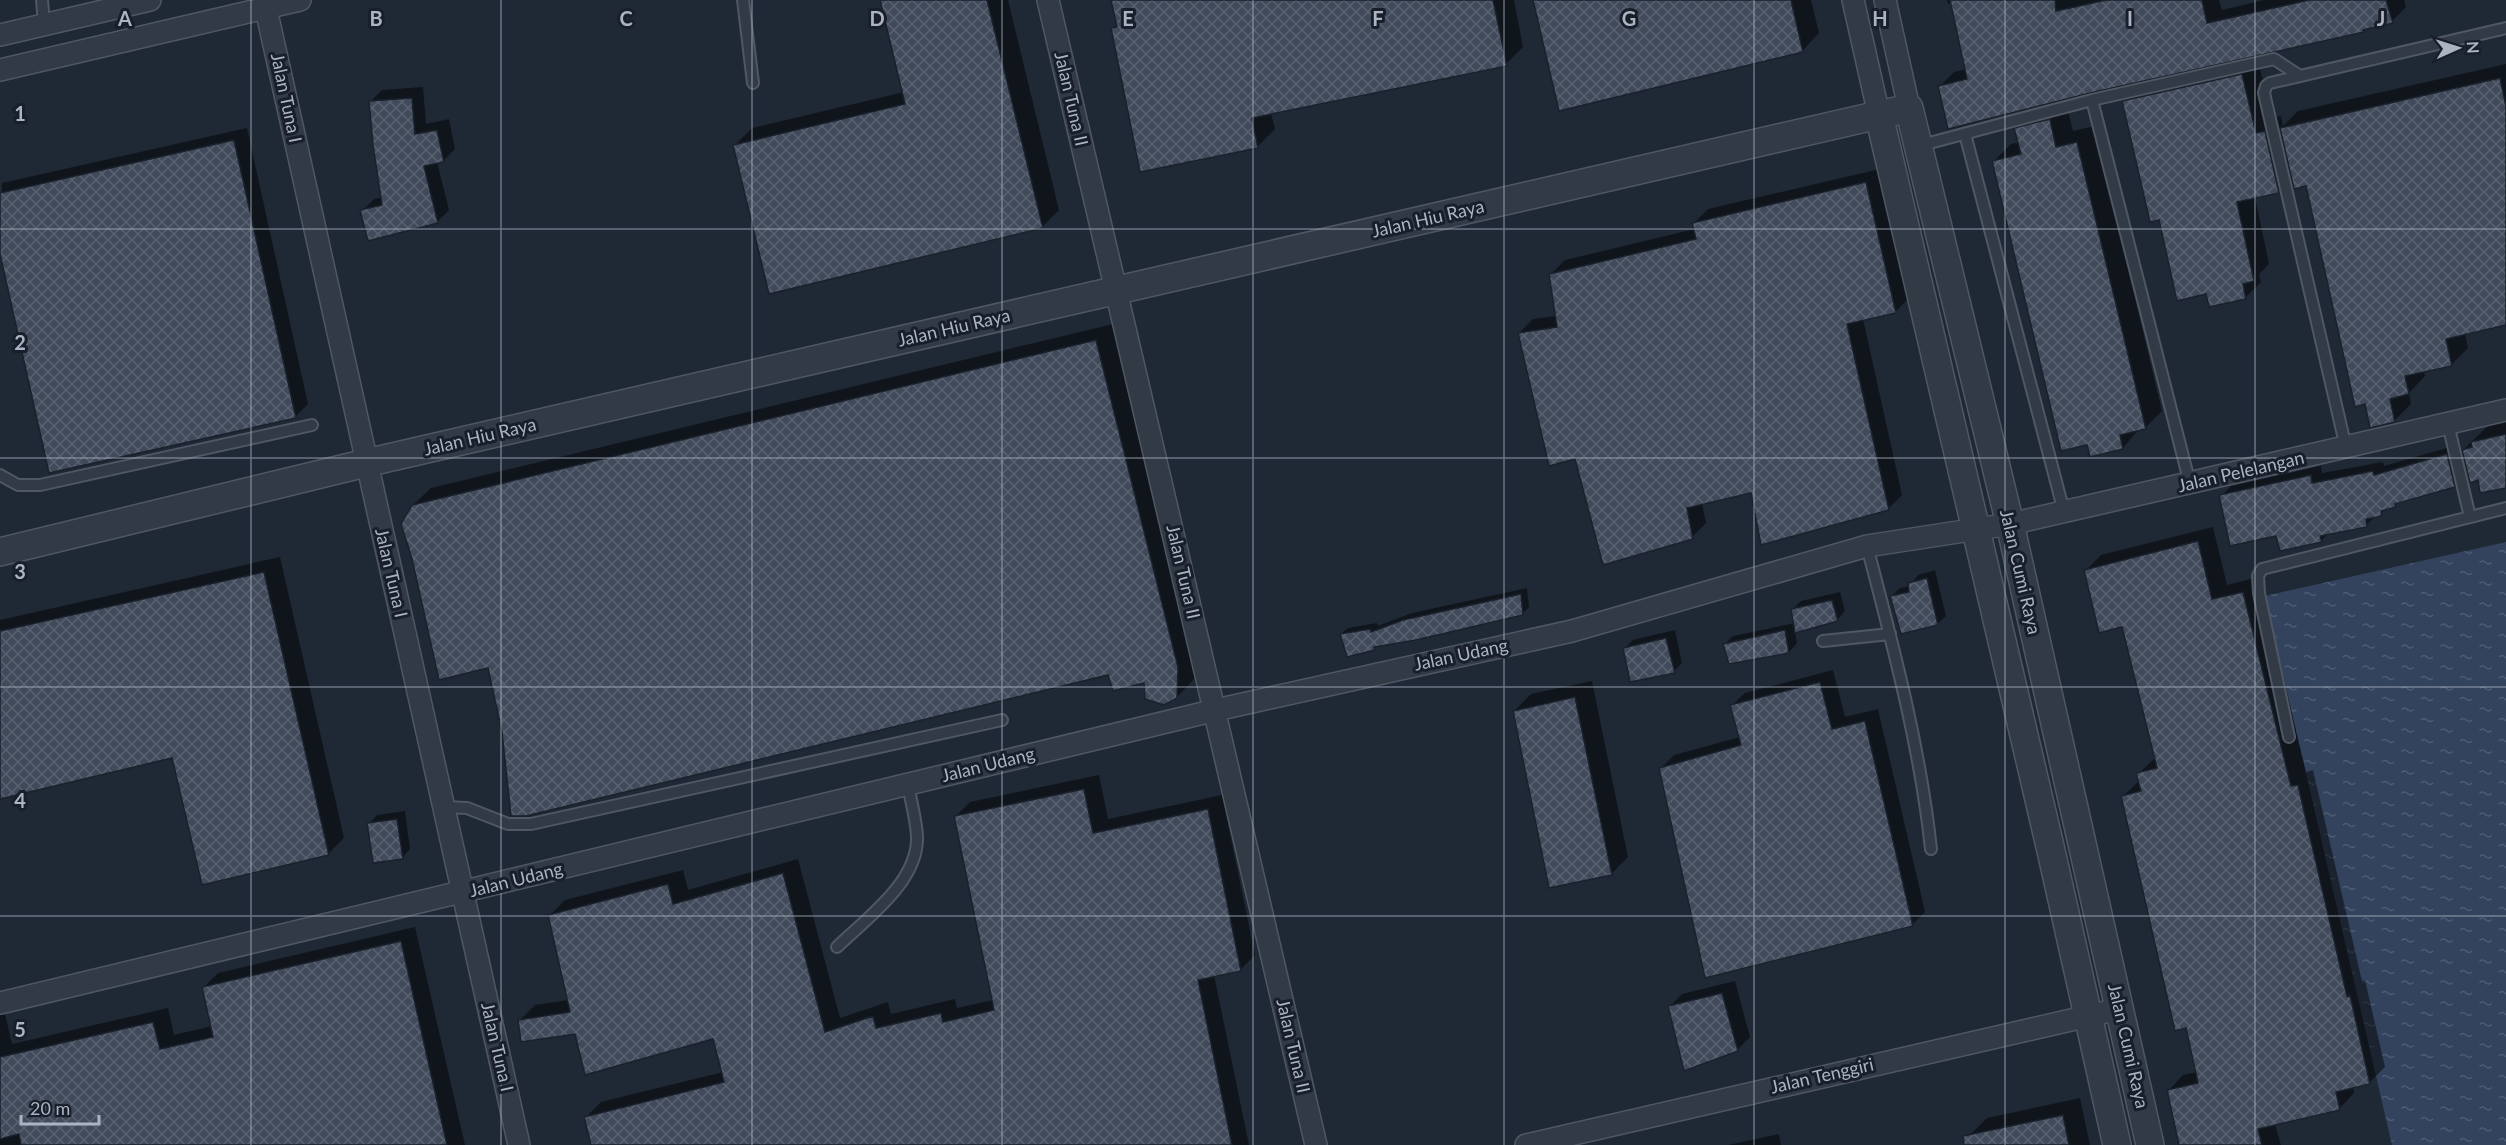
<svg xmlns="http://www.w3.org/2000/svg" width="2506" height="1145" viewBox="0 0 2506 1145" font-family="Lato,sans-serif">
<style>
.water{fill:url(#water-ripples)}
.shadow{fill:#0007}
.building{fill:url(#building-cross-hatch);stroke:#1a212c;stroke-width:1.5}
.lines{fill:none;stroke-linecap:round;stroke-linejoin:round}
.service-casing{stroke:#505764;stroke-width:14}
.minor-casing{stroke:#505764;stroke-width:24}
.tertiary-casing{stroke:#505764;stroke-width:30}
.service{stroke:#323a46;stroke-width:10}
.minor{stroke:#323a46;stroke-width:21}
.tertiary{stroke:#323a46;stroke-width:27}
.grid{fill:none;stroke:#acb4c3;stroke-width:1.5;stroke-opacity:0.55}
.labels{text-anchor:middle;stroke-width:6;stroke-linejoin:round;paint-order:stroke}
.street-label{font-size:18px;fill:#acb4c3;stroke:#181f2a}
.grid-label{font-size:20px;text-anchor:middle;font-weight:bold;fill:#acb4c3;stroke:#181f2a;stroke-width:6;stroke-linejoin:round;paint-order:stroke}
</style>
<defs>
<pattern id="water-ripples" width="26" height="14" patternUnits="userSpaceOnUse" patternTransform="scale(1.5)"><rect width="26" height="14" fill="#33435d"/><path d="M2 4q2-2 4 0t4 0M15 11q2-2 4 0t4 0" fill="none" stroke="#4e5c73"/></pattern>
<pattern id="building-cross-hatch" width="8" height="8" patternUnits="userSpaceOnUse" patternTransform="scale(1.5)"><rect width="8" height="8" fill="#404a5a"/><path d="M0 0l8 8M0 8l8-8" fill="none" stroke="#596270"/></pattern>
</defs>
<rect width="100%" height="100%" fill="#1f2835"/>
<path class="water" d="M 2506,542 L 2506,1145 L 2392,1145 L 2265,596 Z"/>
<path class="shadow" d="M 881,0 L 1008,0 L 1059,210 L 1042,227 L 735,145 L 752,128 L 904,92 Z
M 1113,0 L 1514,0 L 1523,47 L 1506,64 L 1271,113 L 1275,129 L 1258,146 L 1112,29 L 1118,24 Z
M 1534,0 L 1811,0 L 1819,33 L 1802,51 Z
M 1947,0 L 2219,0 L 2222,10 L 2264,0 L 2404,0 L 2406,7 L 2392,21 L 2366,28 L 2363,31 L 1940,86 L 1954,72 L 1967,69 L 1952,3 L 1948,4 Z
M 2258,59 L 2271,118 L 2281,116 L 2283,126 L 2298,111 L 2506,64 L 2506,324 L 2465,333 L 2468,348 L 2451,365 L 2424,371 L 2425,376 L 2409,393 L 2411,404 L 2394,421 L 2307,185 L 2293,177 L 2279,191 L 2255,197 L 2269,264 L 2259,274 L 2261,282 L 2245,298 L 2207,292 L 2160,218 L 2124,101 L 2140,85 Z
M 423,87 L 426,124 L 449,119 L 455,149 L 444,160 L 437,162 L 449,210 L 437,222 L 362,211 L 374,199 L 383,197 L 370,102 L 382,90 Z
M 2066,103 L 2073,131 L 2094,126 L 2162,411 L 2145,428 L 2139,429 L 2123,448 L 1994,161 L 2011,144 L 2019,142 L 2016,129 L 2033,112 Z
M 247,128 L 308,404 L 295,417 L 0,247 L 2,183 Z
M 1880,169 L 1909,298 L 1895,312 L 1863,319 L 1902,495 L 1888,509 L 1752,491 L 1702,503 L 1706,523 L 1692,537 L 1576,458 L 1519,333 L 1533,319 L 1557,316 L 1551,274 L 1565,260 L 1695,229 L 1694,223 L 1708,209 Z
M 1113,324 L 1194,649 L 1194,679 L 1177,697 L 1146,681 L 1109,674 L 503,732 L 489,666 L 413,505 L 431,488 Z
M 2506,422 L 2506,486 L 2479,478 L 2463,450 L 2489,425 Z
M 2457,445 L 2464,475 L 2454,486 L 2400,501 L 2377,515 L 2366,525 L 2329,532 L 2321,541 L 2277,534 L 2221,496 L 2231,486 L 2321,466 L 2322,473 L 2383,462 L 2384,466 Z
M 2213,527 L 2227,585 L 2258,577 L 2306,772 L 2313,770 L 2362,981 L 2365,980 L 2385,1067 L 2369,1083 L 2353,1086 L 2354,1093 L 2339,1109 L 2275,1124 L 2281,1145 L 2218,1145 L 2168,1091 L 2183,1075 L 2197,1072 L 2123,796 L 2139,781 L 2138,774 L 2155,758 L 2123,626 L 2086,570 L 2101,555 Z
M 280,557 L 344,838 L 328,854 L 174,756 L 0,798 L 0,620 Z
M 1935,570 L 1946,616 L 1937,624 L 1892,596 L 1900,588 L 1910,586 L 1918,575 Z
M 1527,588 L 1529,607 L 1522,614 L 1379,644 L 1374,649 L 1341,634 L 1348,628 L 1377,623 L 1378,626 L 1412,613 Z
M 1840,592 L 1845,611 L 1837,620 L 1795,631 L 1797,643 L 1789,652 L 1725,644 L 1733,636 L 1795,623 L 1792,610 L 1801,601 Z
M 1675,630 L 1682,663 L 1674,671 L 1625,648 L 1633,640 Z
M 1833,670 L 1845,717 L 1878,709 L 1925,912 L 1912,925 L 1661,768 L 1674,755 L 1740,737 L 1732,705 L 1745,693 Z
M 1592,681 L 1628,857 L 1611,874 L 1514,711 L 1531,694 Z
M 1099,775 L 1108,819 L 1222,795 L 1255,955 L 1240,970 L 1214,975 L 1249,1145 L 593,1145 L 586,1117 L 601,1102 L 723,1072 L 714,1037 L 576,1033 L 520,1020 L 535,1005 L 569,1000 L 550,915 L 565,900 L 683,870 L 688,890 L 798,859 L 840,1018 L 888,1002 L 891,1014 L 955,999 L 957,1008 L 993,1000 L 955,817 L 970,802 Z
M 405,811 L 410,849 L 402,858 L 369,824 L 377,815 Z
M 415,927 L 465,1145 L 0,1145 L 0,1015 L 5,1014 L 12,1044 L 168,1008 L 174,1035 L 212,1026 L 203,988 L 218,973 Z
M 1735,981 L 1750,1037 L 1737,1050 L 1669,1007 L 1682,994 Z
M 2080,1098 L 2090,1145 L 1972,1145 L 1970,1135 L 1987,1118 Z
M 1779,1134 L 1781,1145 L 1728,1145 Z"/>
<path class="building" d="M 880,0 L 987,0 L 1043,228 L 769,294 L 733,145 L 905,104 Z
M 1111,0 L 1493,0 L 1507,66 L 1252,118 L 1258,148 L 1140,172 L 1111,28 L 1117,27 Z
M 1533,0 L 1791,0 L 1803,52 L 1559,111 Z
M 1950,0 L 2055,0 L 2056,11 L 2106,0 L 2202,0 L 2207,23 L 2309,0 L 2386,0 L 2393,23 L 2363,30 L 2364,32 L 2090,93 L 1948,129 L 1938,86 L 1967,79 Z
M 2242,74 L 2256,133 L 2265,131 L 2279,193 L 2237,202 L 2254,281 L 2243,284 L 2246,299 L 2209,307 L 2206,294 L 2177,301 L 2159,220 L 2150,222 L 2122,101 Z
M 2500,78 L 2506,106 L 2506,325 L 2446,339 L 2452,366 L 2405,376 L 2409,394 L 2390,399 L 2395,422 L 2370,428 L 2365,404 L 2355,407 L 2306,186 L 2294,189 L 2280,128 Z
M 412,98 L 415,134 L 437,130 L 444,162 L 424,166 L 438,223 L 368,241 L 360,210 L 382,205 L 373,145 L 369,101 Z
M 2050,119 L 2056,147 L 2077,142 L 2146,429 L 2120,435 L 2123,449 L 2090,457 L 2087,445 L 2061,451 L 1992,161 L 2021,154 L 2014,128 Z
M 234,140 L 296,418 L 49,473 L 0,254 L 0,193 Z
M 1866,182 L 1896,313 L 1847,324 L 1889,510 L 1761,545 L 1751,493 L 1687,508 L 1693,539 L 1603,565 L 1575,459 L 1549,466 L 1518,333 L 1557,327 L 1549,274 L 1696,239 L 1692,223 Z
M 1096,340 L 1178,667 L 1177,698 L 1164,705 L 1145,699 L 1144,683 L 1113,691 L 1108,675 L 526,816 L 511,816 L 502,732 L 488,668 L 439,680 L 412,559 L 401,524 L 412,505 Z
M 2506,434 L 2506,488 L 2480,493 L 2478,480 L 2470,483 L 2462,450 L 2472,447 L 2471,442 Z
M 2447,454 L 2455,487 L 2395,504 L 2396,507 L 2381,511 L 2382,516 L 2366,519 L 2367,527 L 2320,536 L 2322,542 L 2280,551 L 2276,536 L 2230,546 L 2219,495 L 2311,475 L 2312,483 L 2373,471 L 2374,475 Z
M 2198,541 L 2212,599 L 2243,592 L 2291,786 L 2298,785 L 2347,996 L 2350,995 L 2370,1084 L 2336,1092 L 2340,1110 L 2258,1129 L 2262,1145 L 2179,1145 L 2167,1090 L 2198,1083 L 2186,1028 L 2175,1031 L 2121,796 L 2141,791 L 2136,773 L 2157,768 L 2122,627 L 2099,633 L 2084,570 Z
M 264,572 L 329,855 L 202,885 L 172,758 L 0,799 L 0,631 Z
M 1927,578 L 1938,625 L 1901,634 L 1890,596 L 1909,592 L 1908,583 Z
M 1521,594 L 1523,615 L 1416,640 L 1374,647 L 1375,650 L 1347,657 L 1340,634 L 1370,629 L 1371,632 L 1403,620 Z
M 1832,600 L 1838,621 L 1795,633 L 1791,609 Z
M 1785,630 L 1789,653 L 1729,664 L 1723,644 Z
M 1666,638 L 1675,673 L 1630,682 L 1623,648 Z
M 1820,682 L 1832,729 L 1865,721 L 1913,926 L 1705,978 L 1659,768 L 1741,745 L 1730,705 Z
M 1575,697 L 1612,875 L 1549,888 L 1513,711 Z
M 1084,789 L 1093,833 L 1208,809 L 1241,971 L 1198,980 L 1232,1145 L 591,1145 L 584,1117 L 724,1082 L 713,1039 L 585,1075 L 575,1034 L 521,1042 L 518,1020 L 570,1012 L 548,915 L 668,884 L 673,904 L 783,873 L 825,1032 L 873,1016 L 876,1028 L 941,1013 L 943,1022 L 994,1010 L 954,816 Z
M 397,819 L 403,859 L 373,863 L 367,823 Z
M 401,941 L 447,1145 L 21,1145 L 19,1134 L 0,1139 L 0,1057 L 153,1022 L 160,1049 L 213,1037 L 202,987 Z
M 1722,993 L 1738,1051 L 1684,1071 L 1668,1006 Z
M 2063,1115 L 2069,1145 L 1964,1145 L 1963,1136 Z"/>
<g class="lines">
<g class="service-casing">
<path id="service" d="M 42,0 L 44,24
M 743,0 L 753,83
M 2092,100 L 2190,484
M 1965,134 L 2064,512
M 1918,146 L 2092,100 L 2274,59 L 2300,76
M 2448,424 L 2470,517
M 2346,448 L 2264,93 L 2266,86 L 2270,83 L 2506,28
M 0,475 L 18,485 L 40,485 L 312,425
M 1867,546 C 1893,646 1920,746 1931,849
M 1823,641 L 1890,634
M 2289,737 L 2259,593 L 2258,576 L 2262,569 L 2506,508
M 444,807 L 467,808 L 508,824 L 531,824 L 1002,720
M 837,947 C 867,918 919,881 917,836 C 916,819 911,801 908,785"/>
</g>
<g class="minor-casing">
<path id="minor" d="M 264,0 L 519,1145
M 1048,0 L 1316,1145
M 1853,0 L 1879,115
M 1885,0 L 1909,108
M 0,35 L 150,0
M 0,70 L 300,0
M 0,1003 L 1216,710 L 1572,631 L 1867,546 L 2010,524 L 2506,410
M 1526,1145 L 2119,1009"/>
</g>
<g class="tertiary-casing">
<path id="tertiary" d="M 1879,115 L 2052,855 L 2117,1145
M 0,552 L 366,463 L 1909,108 L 2010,524 L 2150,1145"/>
</g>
<use href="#service" class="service"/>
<use href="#minor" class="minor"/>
<use href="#tertiary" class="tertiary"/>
</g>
<path class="grid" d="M 251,0 L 251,1145M 501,0 L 501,1145M 752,0 L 752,1145M 1002,0 L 1002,1145M 1253,0 L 1253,1145M 1504,0 L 1504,1145M 1754,0 L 1754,1145M 2005,0 L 2005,1145M 2255,0 L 2255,1145M 0,229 L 2506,229M 0,458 L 2506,458M 0,687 L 2506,687M 0,916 L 2506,916"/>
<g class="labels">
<g class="street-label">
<text transform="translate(286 98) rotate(78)" y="6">Jalan Tuna I</text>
<text transform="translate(1071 99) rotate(77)" y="6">Jalan Tuna II</text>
<text transform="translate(1428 219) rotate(-13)" y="6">Jalan Hiu Raya</text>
<text transform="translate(954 328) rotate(-13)" y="6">Jalan Hiu Raya</text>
<text transform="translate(480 437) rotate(-13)" y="6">Jalan Hiu Raya</text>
<text transform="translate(2241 472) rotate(-13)" y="6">Jalan Pelelangan</text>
<text transform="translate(1183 572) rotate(77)" y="6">Jalan Tuna II</text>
<text transform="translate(2020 572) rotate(77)" y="6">Jalan Cumi Raya</text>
<text transform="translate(391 573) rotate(77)" y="6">Jalan Tuna I</text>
<text transform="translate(1461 655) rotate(-12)" y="6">Jalan Udang</text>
<text transform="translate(988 765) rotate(-14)" y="6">Jalan Udang</text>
<text transform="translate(516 880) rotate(-14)" y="6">Jalan Udang</text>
<text transform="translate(1293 1046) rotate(77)" y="6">Jalan Tuna II</text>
<text transform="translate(2128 1046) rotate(77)" y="6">Jalan Cumi Raya</text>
<text transform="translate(497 1047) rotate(77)" y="6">Jalan Tuna I</text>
<text transform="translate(1822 1076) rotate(-13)" y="6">Jalan Tenggiri</text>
</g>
</g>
<g class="grid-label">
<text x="125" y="26">A</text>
<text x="376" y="26">B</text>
<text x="626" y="26">C</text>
<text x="877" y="26">D</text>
<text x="1128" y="26">E</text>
<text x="1378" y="26">F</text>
<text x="1629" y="26">G</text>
<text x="1880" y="26">H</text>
<text x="2130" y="26">I</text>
<text x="2381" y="26">J</text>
<text x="20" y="121">1</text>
<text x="20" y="350">2</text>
<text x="20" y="579">3</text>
<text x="20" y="808">4</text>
<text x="20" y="1037">5</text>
</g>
<g transform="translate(2458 48) rotate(87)" stroke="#181f2a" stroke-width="4.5" paint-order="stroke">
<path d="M0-4.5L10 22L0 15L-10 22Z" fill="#acb4c3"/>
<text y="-9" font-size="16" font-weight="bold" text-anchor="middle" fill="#acb4c3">N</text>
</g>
<path d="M21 1115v9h78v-9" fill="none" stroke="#acb4c3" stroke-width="3"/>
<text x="30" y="1115" font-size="18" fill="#acb4c3" stroke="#181f2a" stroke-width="4.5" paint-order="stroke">20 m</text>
</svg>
